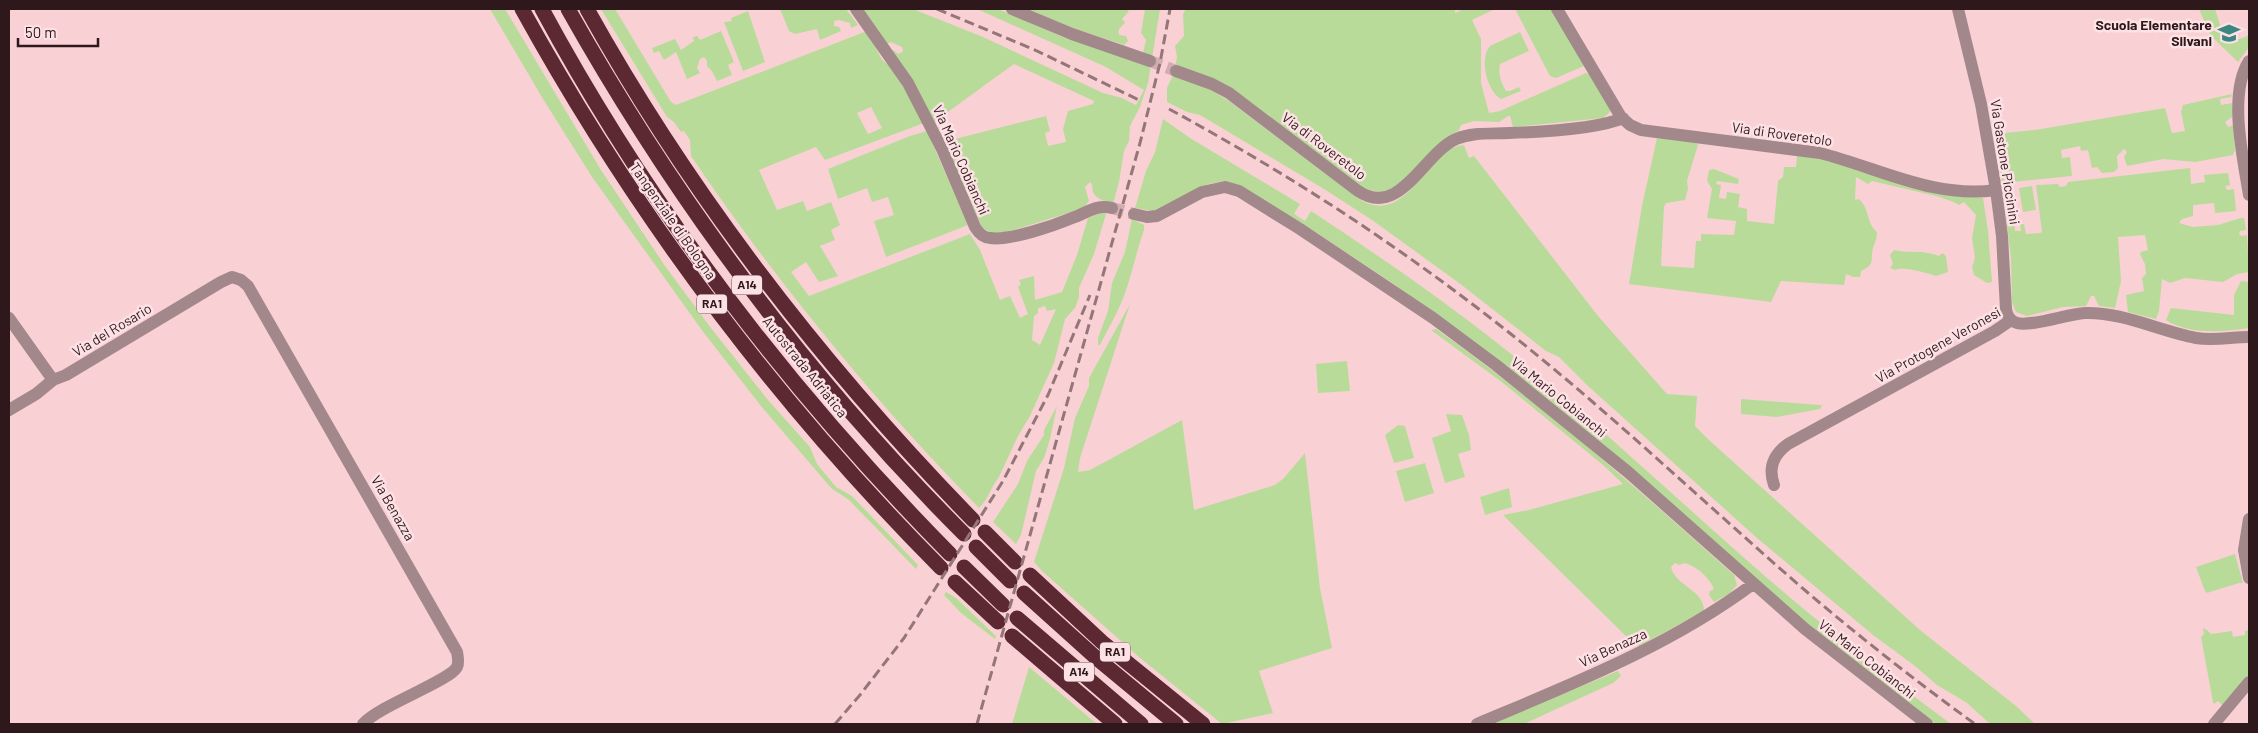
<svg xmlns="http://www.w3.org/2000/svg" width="2258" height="733" viewBox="0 0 2258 733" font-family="Barlow,sans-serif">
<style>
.green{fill:#b8db9a;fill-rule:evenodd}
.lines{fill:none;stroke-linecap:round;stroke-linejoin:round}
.minor-tunnel{stroke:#d1acb0;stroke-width:12;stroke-dasharray:12 6;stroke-linecap:butt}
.minor{stroke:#a3888b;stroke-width:12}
.highway{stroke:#5c2932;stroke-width:15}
.rail{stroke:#947578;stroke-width:3;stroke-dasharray:10 5;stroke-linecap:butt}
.labels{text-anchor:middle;stroke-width:5;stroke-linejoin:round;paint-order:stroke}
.shield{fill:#fde2e5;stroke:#6d5558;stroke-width:1}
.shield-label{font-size:12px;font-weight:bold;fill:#2f181b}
.poi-label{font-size:14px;font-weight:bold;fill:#2f181b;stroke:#fde2e5;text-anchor:end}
.street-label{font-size:14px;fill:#2f181b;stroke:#fde2e5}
</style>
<rect width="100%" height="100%" fill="#f9d1d5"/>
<path class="green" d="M 490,9 L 505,9 L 601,170 L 665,266 L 711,328 L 768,400 L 810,447 L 817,464 L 836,487 L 852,496 L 918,565 L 916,569 L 849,500 L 831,488 L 761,406 L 704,333 L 592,177 L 543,99 Z
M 601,9 L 615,9 L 671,102 L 676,105 L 867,31 L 882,60 L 895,70 L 924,123 L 825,160 L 816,147 L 759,170 L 777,210 L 803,201 L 807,211 L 831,202 L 840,225 L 831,230 L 835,240 L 820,246 L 838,276 L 819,282 L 806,262 L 791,272 L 809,296 L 970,234 L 980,250 L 1000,300 L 1010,296 L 1020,318 L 1028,314 L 1018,287 L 1021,284 L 1019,280 L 1034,276 L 1035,300 L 1062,292 L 1077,255 L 1088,218 L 1103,212 L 1106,214 L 1094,254 L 1079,288 L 1079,297 L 1075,308 L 1065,319 L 1054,363 L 1030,416 L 1018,436 L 999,477 C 991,487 988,500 979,508 C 872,399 776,281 691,156 L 690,140 L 684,131 L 681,132 L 674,122 L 667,117 ZM 871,107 L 882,128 L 868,134 L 857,113 ZM 1045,306 L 1047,311 L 1056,309 L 1040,345 L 1032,340 L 1034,316 L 1038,313 L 1038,308 Z
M 780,9 L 846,9 L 858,25 L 851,28 L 850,23 L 839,20 L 834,21 L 834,26 L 839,27 L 841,31 L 820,40 L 817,29 L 795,34 L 789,31 Z
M 861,9 L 913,9 L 983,37 L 1103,93 L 1122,98 L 1136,105 L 1144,90 L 1106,67 L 977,9 L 998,9 L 1063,37 L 1143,53 L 1146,40 L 1141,33 L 1145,9 L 1160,9 L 1148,83 L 1140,107 L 1130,126 L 1129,141 L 1124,151 L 1119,182 L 1113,204 C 1106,201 1098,200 1094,194 C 1091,189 1094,186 1090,182 L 1085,187 L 1089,201 L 1084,208 L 1014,230 L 995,234 L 983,229 L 943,142 L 1046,116 L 1050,131 L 1045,133 L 1048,146 L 1066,142 L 1063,129 L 1068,111 L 1093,104 L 1094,101 L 1014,64 L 934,122 L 891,52 L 893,50 L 899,54 L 903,51 L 902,47 L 891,42 L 887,44 Z
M 1026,9 L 1126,9 L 1129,11 L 1122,19 L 1125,22 C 1122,28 1117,27 1119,35 L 1126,36 L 1128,41 L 1124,45 L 1070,27 Z
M 1186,9 L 1455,9 L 1455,13 L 1460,11 L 1459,9 L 1495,9 L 1472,20 L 1481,39 L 1481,83 L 1489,113 L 1500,111 L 1586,73 L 1591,75 L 1611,111 L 1603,118 L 1513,127 L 1510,116 L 1508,116 L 1499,122 L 1474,121 L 1461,125 L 1459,130 L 1445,139 L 1399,185 C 1386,193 1377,193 1363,188 L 1233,89 L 1175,67 L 1177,57 L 1175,46 L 1184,36 L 1183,14 Z
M 1515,9 L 1552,9 L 1584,66 L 1556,78 L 1550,76 Z
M 2199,9 L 2215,9 C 2223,31 2222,49 2249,35 L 2249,47 L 2238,62 L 2211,36 Z
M 748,11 L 765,62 L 743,71 L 724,22 L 732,21 L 731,18 Z
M 721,31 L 734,62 L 728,65 L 732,75 L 717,81 L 712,71 L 707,66 L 707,61 L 704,57 L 700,59 L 697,68 L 700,73 L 687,79 L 676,52 L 664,60 L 659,51 L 654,53 L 652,48 L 675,39 L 681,50 L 694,41 L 693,37 L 697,36 L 700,40 Z
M 1520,32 L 1529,51 L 1500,64 C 1498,75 1501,82 1506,91 L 1510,91 L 1519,87 L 1521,91 L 1501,99 C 1487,91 1479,59 1490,46 Z
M 1173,75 L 1211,90 L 1229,101 L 1359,199 C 1409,229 1424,148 1464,145 L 1469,158 L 1474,156 L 1598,316 L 1667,394 L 1697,396 L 1695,426 L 1709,440 L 1920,630 L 2016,706 L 2035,724 L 1990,724 L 1967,703 L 1937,685 L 1915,666 L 1873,635 L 1757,538 L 1588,386 L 1559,357 L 1546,351 L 1459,283 L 1372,220 L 1324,189 L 1200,115 L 1187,112 L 1167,102 L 1167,88 Z
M 2232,94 L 2231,97 L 2220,99 L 2221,105 L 2232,103 L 2232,117 L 2225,122 L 2228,127 L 2233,125 L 2235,150 L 2233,155 L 2195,162 L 2163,159 L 2127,166 L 2124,157 L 2127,152 L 2124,149 L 2117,156 L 2118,168 L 2114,172 L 2102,173 L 2097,167 L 2092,168 L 2088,150 L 2081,151 L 2080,146 L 2061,150 L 2062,158 L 2070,157 L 2072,176 L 2002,183 L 1995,134 L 2035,130 L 2165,108 L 2172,133 L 2185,131 L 2181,112 L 2183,105 Z
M 1163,119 L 1190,138 L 1300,204 L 1294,214 L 1305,221 L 1311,211 C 1387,261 1462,313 1532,371 C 1614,439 1692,513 1773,583 C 1830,632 1890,679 1951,724 L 1936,724 L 1847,657 L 1395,285 L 1311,229 L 1225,181 L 1208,184 L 1164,207 L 1154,211 L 1135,208 L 1146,171 L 1155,152 Z
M 927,131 L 968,225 L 886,257 L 874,221 L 894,215 L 888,197 L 872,202 L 867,188 L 838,199 L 828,169 L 910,136 Z
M 1657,138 L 1696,142 L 1698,145 L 1687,181 L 1688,189 L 1685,200 L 1666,203 L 1664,207 L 1661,266 L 1694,268 L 1696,241 L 1701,241 L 1701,234 L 1734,235 L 1736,221 L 1707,218 L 1712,189 L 1707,181 L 1709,170 L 1714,169 L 1739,179 L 1738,184 L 1717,181 L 1716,184 L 1721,185 L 1719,198 L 1726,199 L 1727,192 L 1740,194 L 1738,207 L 1747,209 L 1747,221 L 1774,224 L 1778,181 L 1783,177 L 1784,167 L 1796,167 L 1797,155 L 1821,159 L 1944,193 L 1983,198 L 1988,231 L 1992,282 L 1987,283 L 1974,275 L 1972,267 L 1975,258 L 1972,238 L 1976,215 L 1964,202 L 1959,205 C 1953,201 1947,200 1940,197 L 1872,181 L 1868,184 L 1856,177 L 1855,200 L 1859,199 C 1870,209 1866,223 1877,232 C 1877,239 1875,242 1873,248 C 1870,261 1876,264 1861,271 L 1860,277 L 1853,277 L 1846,274 L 1844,285 L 1781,281 L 1771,302 L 1629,284 L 1642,206 Z
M 2190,168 L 2191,184 L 2205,182 L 2204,175 L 2228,173 L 2230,185 L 2225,186 L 2227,190 L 2234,189 L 2236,211 L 2215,213 L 2214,203 L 2193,205 L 2193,216 L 2182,219 L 2179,223 L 2193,227 L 2218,225 L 2241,218 L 2244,218 L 2246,230 L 2240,231 L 2239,234 L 2241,236 L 2247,235 L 2249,272 L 2237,274 L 2223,282 L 2185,278 L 2170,283 L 2162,279 L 2159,311 L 2156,319 L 2128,312 L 2126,295 L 2144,291 L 2142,278 L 2146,274 L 2145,264 L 2140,254 L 2141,252 L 2148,250 L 2145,235 L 2118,237 L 2121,281 L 2115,308 L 2099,306 L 2094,296 L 2091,296 L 2086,306 L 2063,307 L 2027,316 L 2016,312 L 2012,302 L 2011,258 L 2003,190 L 2011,189 L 2014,205 L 2010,206 L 2011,212 L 2017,214 L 2018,219 L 2014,220 L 2015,231 L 2021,231 L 2020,224 L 2024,224 L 2026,234 L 2040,233 L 2042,232 L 2036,185 L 2058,184 L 2060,187 L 2066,186 L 2068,182 Z
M 2032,186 L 2036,210 L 2023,212 L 2019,188 Z
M 1132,219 L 1144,225 L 1144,230 C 1136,252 1132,275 1124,296 C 1117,314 1108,329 1100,345 L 1098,345 L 1098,338 L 1108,311 L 1112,283 L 1125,252 Z
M 1894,250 C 1910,254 1921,249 1939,256 L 1942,253 L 1946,256 L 1948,272 L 1936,276 C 1927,273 1903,266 1895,270 L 1890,268 L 1893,264 L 1890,255 Z
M 2241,281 L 2249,282 L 2249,328 C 2223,332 2189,335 2166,320 L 2171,308 L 2234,315 L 2234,295 Z
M 1130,304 L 1080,458 L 1078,472 L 1090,470 L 1182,420 L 1194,510 L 1275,485 L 1284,478 L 1305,453 L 1320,588 L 1332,648 L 1259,671 L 1273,713 L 1222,724 L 1139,657 L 1042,571 L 1034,562 L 1064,468 L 1075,418 L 1089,386 L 1089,378 Z
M 1436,329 C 1541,403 1638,489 1734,575 L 1737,585 L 1729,594 L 1714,602 L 1709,595 L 1710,591 L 1714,589 C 1709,577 1697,567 1685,563 L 1679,565 L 1675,563 L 1671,567 C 1675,586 1705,590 1704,611 L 1639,646 L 1634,644 L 1503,515 L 1529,510 L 1623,484 L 1603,465 L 1503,383 L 1431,330 Z
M 1347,361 L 1350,391 L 1318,393 L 1316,364 Z
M 1741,399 L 1820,405 L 1822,405 L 1820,409 L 1777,417 L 1741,414 Z
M 1057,406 L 1050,439 L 1044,458 L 1036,471 L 1021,535 L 1016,544 L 993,522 L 1018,484 L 1027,461 L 1044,435 L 1044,430 Z
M 1446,414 L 1462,415 L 1469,435 L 1471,450 L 1458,454 L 1465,477 L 1445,483 L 1432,438 L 1451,431 Z
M 1398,425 L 1405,426 L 1414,458 L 1394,463 L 1385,435 Z
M 1425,463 L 1434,493 L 1405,502 L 1396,471 Z
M 1509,488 L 1512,507 L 1485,515 L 1480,497 Z
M 2235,554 L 2243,583 L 2239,583 L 2207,593 L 2205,591 L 2196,567 Z
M 946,592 L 956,598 L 996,636 L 995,639 L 961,613 L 944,595 Z
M 2203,628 L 2207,630 L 2211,634 L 2232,631 L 2233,637 L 2245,635 L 2245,631 L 2249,630 L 2249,674 L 2223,706 L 2218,701 L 2214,704 L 2213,702 L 2201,637 L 2204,634 Z
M 1029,667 L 1097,724 L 1012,724 Z
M 1618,671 L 1621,676 L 1613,683 L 1524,724 L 1490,724 Z"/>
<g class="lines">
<path class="minor-tunnel" d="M 1150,61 L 1176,71
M 1112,208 L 1134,214"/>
<path class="minor" d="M 856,9 L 908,83 L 942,149 L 975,227 C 978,232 983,238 990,238 C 1009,241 1053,226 1072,218 C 1087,213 1096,204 1112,208
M 1012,9 L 1072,34 L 1150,61
M 1557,9 L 1621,117 L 1630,125 L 1641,130 L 1820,153 C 1879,168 1934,199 1996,190
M 1958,9 L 1981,104 L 1996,190 L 2002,236 L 2006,309 C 2007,316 2010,321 2017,323 C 2031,327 2067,314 2085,313 C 2123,312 2159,331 2196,338 C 2214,341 2232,337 2249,337
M 2249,61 C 2228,94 2243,157 2249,195
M 1176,71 L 1212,84 L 1229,93 L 1358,191 C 1400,219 1423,154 1456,139 C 1473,132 1491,134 1509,133 C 1538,132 1598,129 1623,118
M 1134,214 L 1147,217 L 1157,216 L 1202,192 L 1225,187 L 1239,191 L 1300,229 L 1433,318 L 1496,365 L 1628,472 L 1805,629 L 1927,724
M 9,318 L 53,380
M 9,410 L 36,394 L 53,380 L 66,375 L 221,282 L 232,277 L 241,280 L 248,286 L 457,652 C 458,657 459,663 457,667 C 450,681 380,705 363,724
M 1774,485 C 1768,468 1773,455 1788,444 L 1995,331 L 2011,320
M 2249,519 L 2244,550 L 2249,578
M 1477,724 C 1572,684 1670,646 1753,584
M 2214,724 L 2249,682"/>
<path class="highway" d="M 522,9 C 635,214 776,402 941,568
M 542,9 C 650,209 790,392 950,554
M 568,9 C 676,201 808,378 964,534
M 587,9 C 691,196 823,366 973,520
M 985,532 L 1015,562
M 976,547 L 1010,581
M 964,567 L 1003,605
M 1030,575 L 1102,642 L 1203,724
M 955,582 L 998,622
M 1024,593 L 1094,656 L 1176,724
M 1017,618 L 1141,724
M 1012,636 L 1115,724"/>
<path class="rail" d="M 937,9 L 1035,50 L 1139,100
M 1169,109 C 1304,182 1431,267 1549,365 C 1637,438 1720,517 1807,592 C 1861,638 1917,682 1975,724
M 835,724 L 860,695 L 904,638 L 1003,481 L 1048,395 L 1090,295
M 977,724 L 1140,143 L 1160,63 L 1170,9"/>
</g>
<defs>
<g id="school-bare" transform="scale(1.725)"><path d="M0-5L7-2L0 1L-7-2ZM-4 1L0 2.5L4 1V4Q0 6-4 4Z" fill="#3d8581" stroke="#fde2e5" stroke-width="2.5" paint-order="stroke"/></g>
</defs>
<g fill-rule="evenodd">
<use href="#school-bare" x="2229" y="33"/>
</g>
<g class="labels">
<g class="shield">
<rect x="732" y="275.5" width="30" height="19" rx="4"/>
<rect x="697" y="294.5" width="30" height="19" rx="4"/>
<rect x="1100" y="642.5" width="30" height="19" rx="4"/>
<rect x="1064" y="662.5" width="30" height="19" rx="4"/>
</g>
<g class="shield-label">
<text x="747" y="289">A14</text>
<text x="712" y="308">RA1</text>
<text x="1115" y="656">RA1</text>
<text x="1079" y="676">A14</text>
</g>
<g class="poi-label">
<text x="2212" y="30">Scuola Elementare<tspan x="2212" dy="16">Silvani</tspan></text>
</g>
<g class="street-label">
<text transform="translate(1782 134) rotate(8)" y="5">Via di Roveretolo</text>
<text transform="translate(1324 146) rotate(37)" y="5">Via di Roveretolo</text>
<text transform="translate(961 160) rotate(66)" y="5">Via Mario Cobianchi</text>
<text transform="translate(2005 162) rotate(81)" y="5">Via Gastone Piccinini</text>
<text transform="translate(673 221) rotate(55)" y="5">Tangenziale di Bologna</text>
<text transform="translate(112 330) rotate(-31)" y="5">Via del Rosario</text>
<text transform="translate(1938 345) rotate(-29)" y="5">Via Protogene Veronesi</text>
<text transform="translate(805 367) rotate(51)" y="5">Autostrada Adriatica</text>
<text transform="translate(1559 397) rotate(39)" y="5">Via Mario Cobianchi</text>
<text transform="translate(393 508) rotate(60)" y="5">Via Benazza</text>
<text transform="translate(1613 648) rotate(-25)" y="5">Via Benazza</text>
<text transform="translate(1867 659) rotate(38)" y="5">Via Mario Cobianchi</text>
</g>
</g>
<rect width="2258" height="733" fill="none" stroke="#2f181b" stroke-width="20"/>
<path d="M18 38v8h80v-8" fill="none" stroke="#2f181b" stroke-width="2.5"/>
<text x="25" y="38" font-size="15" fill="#2f181b" stroke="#fde2e5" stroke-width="4" paint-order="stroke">50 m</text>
</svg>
